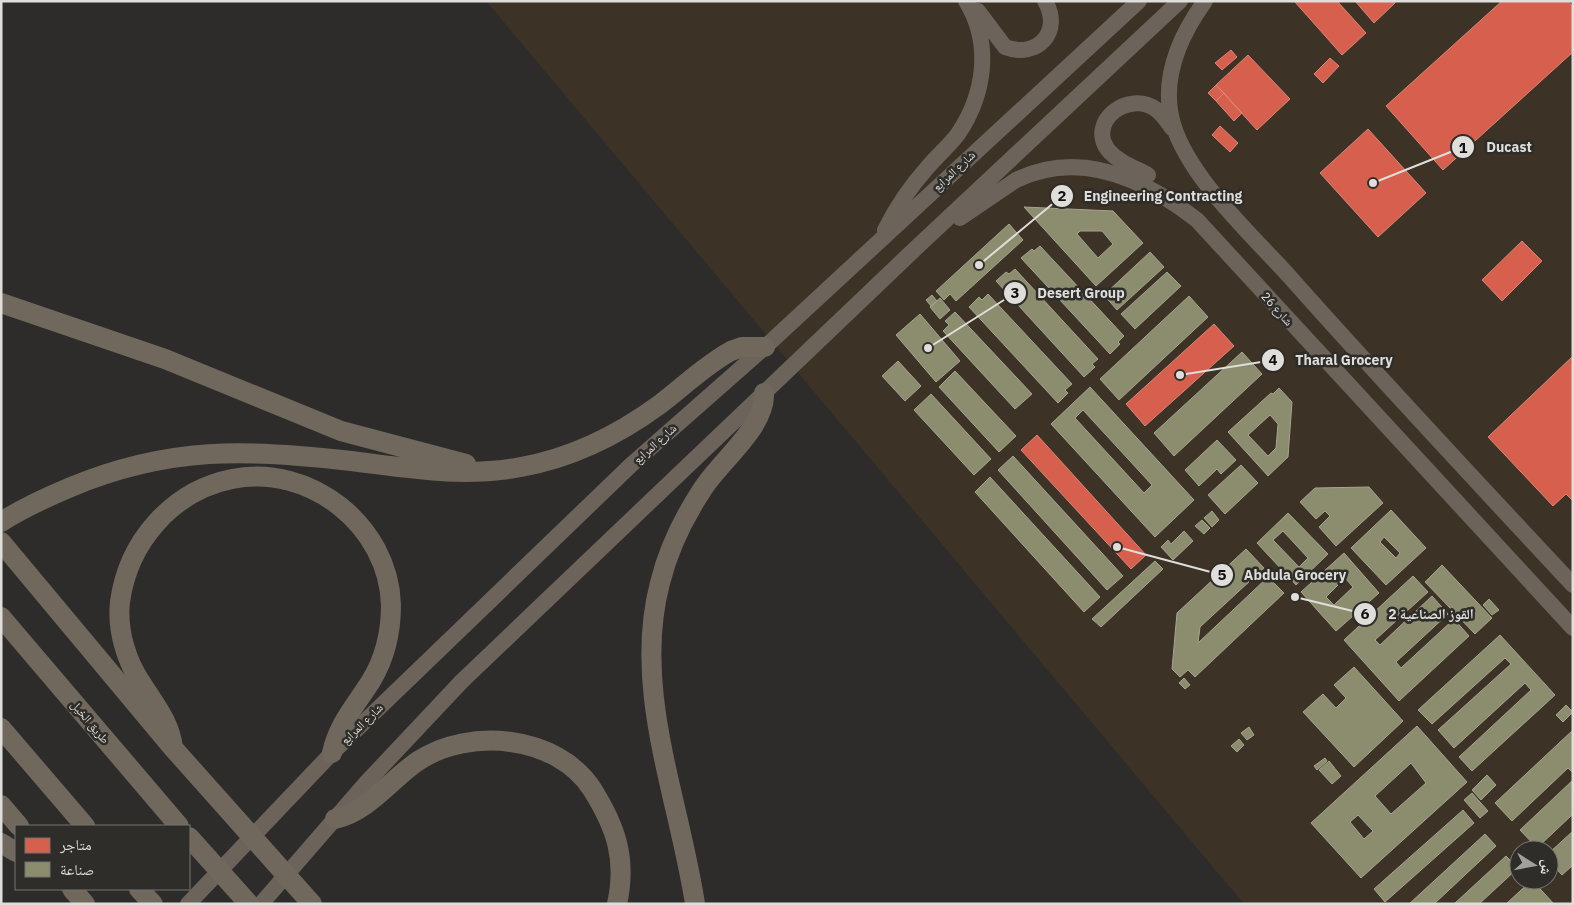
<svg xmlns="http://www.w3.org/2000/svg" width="1574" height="905" viewBox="0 0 1574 905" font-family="'IBM Plex Sans','Noto Naskh Arabic',sans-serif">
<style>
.industrial{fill:#3c3225;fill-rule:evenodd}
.shops{fill:#d6604d;stroke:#d98678}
.industry{fill:#8c8c6e;stroke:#a5a58f;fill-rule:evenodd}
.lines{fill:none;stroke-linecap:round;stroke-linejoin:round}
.secondary{stroke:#6c645b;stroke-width:16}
.highway{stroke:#71685d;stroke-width:20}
.labels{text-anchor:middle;stroke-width:5;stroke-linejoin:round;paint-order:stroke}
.street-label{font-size:12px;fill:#dfdedb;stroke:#2f2d29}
.leader{fill:none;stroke:#dfdedb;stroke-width:2}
.callout-dot{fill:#dfdedb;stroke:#2f2d29;stroke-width:2}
.mark-label{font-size:15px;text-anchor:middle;font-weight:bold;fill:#111}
.callout-label{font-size:14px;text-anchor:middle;font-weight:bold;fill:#dfdedb;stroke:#2f2d29;stroke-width:5;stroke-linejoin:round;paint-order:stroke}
</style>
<rect width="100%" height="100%" fill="#2e2c2a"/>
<path class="industrial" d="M 486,1 L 1573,1 L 1573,904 L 1244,904 ZM 1519,850 L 1549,850 L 1549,880 L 1519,880 Z"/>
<path class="shops" d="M 1294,1 L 1337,1 L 1366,33 L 1342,55 Z
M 1355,1 L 1394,1 L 1395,3 L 1374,23 Z
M 1502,1 L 1568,1 L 1573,7 L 1573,52 L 1443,170 L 1386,106 Z
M 1231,50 L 1237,57 L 1222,70 L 1215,63 Z
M 1248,55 L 1290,99 L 1257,130 L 1216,85 Z
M 1330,58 L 1339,66 L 1323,83 L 1314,74 Z
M 1216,85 L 1224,93 L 1216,101 L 1208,93 Z
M 1224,93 L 1242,113 L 1234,121 L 1216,101 Z
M 1220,126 L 1238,143 L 1230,152 L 1212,135 Z
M 1368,129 L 1426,193 L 1378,237 L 1320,173 Z
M 1522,241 L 1542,261 L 1502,301 L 1482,280 Z
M 1214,324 L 1234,346 L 1145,426 L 1126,404 Z
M 1573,356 L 1573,501 L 1566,494 L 1553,506 L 1488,437 Z
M 1037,435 L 1146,555 L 1131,569 L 1021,450 Z"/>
<path class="industry" d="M 1024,207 L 1113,211 L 1143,243 L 1096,286 ZM 1080,231 L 1102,231 L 1113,244 L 1098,258 L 1077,234 Z
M 1009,224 L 1023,240 L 956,301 L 950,294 L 944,300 L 936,291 Z
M 1040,246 L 1124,336 L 1118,342 L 1120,344 L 1110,354 L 1021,258 L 1032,249 L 1034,251 Z
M 1150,252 L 1164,267 L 1117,310 L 1104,295 Z
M 1015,269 L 1098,359 L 1092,364 L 1095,367 L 1084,377 L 996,281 L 1006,272 L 1009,274 Z
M 1167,272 L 1181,286 L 1135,329 L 1121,314 Z
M 988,294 L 1072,384 L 1065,390 L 1068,393 L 1058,403 L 969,307 L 979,297 L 982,300 Z
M 932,295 L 937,301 L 931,306 L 926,300 Z
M 1189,296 L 1208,317 L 1119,400 L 1100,379 Z
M 940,298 L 950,310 L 940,319 L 930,307 Z
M 955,312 L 1032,394 L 1015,409 L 943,331 L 949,325 L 945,321 Z
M 920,314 L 960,361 L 936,382 L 896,335 Z
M 1242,352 L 1262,374 L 1174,456 L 1154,433 Z
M 898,361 L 921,386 L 905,401 L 882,376 Z
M 955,371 L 1016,436 L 999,452 L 939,387 Z
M 1090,387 L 1194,500 L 1155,537 L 1051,424 ZM 1083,410 L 1152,485 L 1144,493 L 1075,418 Z
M 1279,388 L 1292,402 L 1288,457 L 1268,476 L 1228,432 L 1271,393 L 1273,394 ZM 1270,415 L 1278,424 L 1276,448 L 1268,456 L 1248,435 Z
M 931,394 L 991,459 L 974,475 L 914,410 Z
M 1217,440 L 1236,460 L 1221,474 L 1217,469 L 1199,486 L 1185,470 Z
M 1013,456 L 1123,576 L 1107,590 L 998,470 Z
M 1241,465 L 1258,483 L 1225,514 L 1208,495 Z
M 990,477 L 1100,597 L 1084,612 L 975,492 Z
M 1369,487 L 1383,503 L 1336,546 L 1319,527 L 1330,516 L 1325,511 L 1316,519 L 1300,502 L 1315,488 Z
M 1391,510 L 1426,548 L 1386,585 L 1351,548 ZM 1384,537 L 1400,553 L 1396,558 L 1380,542 Z
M 1212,511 L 1219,520 L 1212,527 L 1204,518 Z
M 1288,513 L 1328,554 L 1296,585 L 1257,543 ZM 1283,531 L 1308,558 L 1299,567 L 1273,540 Z
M 1202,520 L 1210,528 L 1204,534 L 1195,526 Z
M 1184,531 L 1193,541 L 1173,560 L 1161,547 L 1168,540 L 1171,544 Z
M 1246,549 L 1264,568 L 1200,627 L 1198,643 L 1268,577 L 1284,593 L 1195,677 L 1188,670 L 1180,677 L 1172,669 L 1177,613 Z
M 1344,553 L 1379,593 L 1336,631 L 1301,592 ZM 1345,578 L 1353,587 L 1334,605 L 1326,597 Z
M 1155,561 L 1163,569 L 1101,627 L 1092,619 Z
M 1442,565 L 1492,618 L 1475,634 L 1425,582 Z
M 1413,576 L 1428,592 L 1375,640 L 1380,645 L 1432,596 L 1448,614 L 1396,662 L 1401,668 L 1454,619 L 1469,636 L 1399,701 L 1344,640 Z
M 1489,599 L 1499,610 L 1492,615 L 1483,605 Z
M 1500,635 L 1555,695 L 1472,771 L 1459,757 L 1531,690 L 1525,683 L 1454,748 L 1438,730 L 1511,664 L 1505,658 L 1432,724 L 1418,710 Z
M 1354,667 L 1403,721 L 1354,767 L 1303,712 L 1323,694 L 1336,708 L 1346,698 L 1334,685 Z
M 1184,678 L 1190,685 L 1185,689 L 1179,683 Z
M 1566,705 L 1573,712 L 1563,722 L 1556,715 Z
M 1417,726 L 1467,782 L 1361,878 L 1311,823 ZM 1411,763 L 1426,783 L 1391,814 L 1375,796 ZM 1358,815 L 1373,831 L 1364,839 L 1350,822 Z
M 1249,727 L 1254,735 L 1247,740 L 1241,733 Z
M 1573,730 L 1573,773 L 1568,768 L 1512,821 L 1495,803 Z
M 1239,739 L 1244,745 L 1237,752 L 1231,746 Z
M 1325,758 L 1327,761 L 1317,770 L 1314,766 Z
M 1329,761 L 1341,776 L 1332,784 L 1319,770 Z
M 1487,775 L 1496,785 L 1481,800 L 1472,790 Z
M 1573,780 L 1573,814 L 1537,848 L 1520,830 Z
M 1472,793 L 1488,811 L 1480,818 L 1464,800 Z
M 1463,810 L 1474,823 L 1385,902 L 1374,889 Z
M 1573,831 L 1573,865 L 1562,875 L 1549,861 L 1549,853 Z
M 1485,834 L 1496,846 L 1434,904 L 1409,904 Z
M 1506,856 L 1518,868 L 1479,904 L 1454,904 Z
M 1532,880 L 1554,904 L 1506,904 Z"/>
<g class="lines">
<path class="secondary" d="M 1205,1 C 1179,37 1160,79 1173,124 C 1189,178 1252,235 1289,276 C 1382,381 1478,483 1573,585
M 978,11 L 1005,47 C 1037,59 1063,32 1045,1
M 1148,175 C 1135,168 1118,162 1108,150 C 1087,122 1128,89 1157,110 C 1163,115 1168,122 1172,128
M 960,218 L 1016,180 C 1080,149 1145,179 1197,220 L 1573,628
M 885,230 C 896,208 910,187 927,168 C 937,156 949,146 958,134 C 985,94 992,43 966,1
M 188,904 L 332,753 L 631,465 L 765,347 L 1139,1
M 261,904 L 366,783 L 462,681 L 917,247 L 1180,1"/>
<path class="highway" d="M 1,303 L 165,359 L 341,431 L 466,464
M 1,522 C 23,508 47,497 71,487 C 169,446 248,449 351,461 C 408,468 463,478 521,467 C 571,458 618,435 659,405 C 683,387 705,365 731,351 L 742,347 L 765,347
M 1,542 L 173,748 L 312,904
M 1,617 L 179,826
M 1,728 L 85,826
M 173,748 C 170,722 155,705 142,684 C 126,661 117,630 120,602 C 128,542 172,491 232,479 C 310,463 389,526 391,605 C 391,631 385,658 371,681 C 356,705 338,724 332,753
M 1,805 L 19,826
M 335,819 C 369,811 390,780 418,761 C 469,727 557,735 592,789 C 616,827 627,859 617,904
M 189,837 L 249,904
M 1,843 L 16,852
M 72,889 L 85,904
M 139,889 L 153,904
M 695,904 C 679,798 632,689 660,583 C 668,550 683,519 702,490 C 720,461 766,427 764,393"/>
</g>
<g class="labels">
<g class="street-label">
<text transform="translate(954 171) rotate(-43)" y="4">شارع المرابع</text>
<text transform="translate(1277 309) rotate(48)" y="4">شارع 26</text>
<text transform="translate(655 444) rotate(-42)" y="4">شارع المرابع</text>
<text transform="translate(90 722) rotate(50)" y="4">طريق الخيل</text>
<text transform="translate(362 724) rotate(-44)" y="4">شارع المرابع</text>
</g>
</g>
<path class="leader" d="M1373 183L1463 147M979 265L1062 196M928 348L1015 293M1180 375L1273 360M1117 547L1222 575M1295 597L1365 614"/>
<g class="callout-dot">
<circle cx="1373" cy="183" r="5"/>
<circle cx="979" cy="265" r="5"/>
<circle cx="928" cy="348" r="5"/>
<circle cx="1180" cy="375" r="5"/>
<circle cx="1117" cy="547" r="5"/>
<circle cx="1295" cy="597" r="5"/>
<circle cx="1463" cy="147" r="12"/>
<circle cx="1062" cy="196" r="12"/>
<circle cx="1015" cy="293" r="12"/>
<circle cx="1273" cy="360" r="12"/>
<circle cx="1222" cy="575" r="12"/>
<circle cx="1365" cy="614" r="12"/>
</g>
<g class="mark-label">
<text x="1463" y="153">1</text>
<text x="1062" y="201">2</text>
<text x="1015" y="298">3</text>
<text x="1273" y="365">4</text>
<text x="1222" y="580">5</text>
<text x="1365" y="619">6</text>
</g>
<g class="callout-label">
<text x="1509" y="152">Ducast</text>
<text x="1163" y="201">Engineering Contracting</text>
<text x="1081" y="298">Desert Group</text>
<text x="1344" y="365">Tharal Grocery</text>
<text x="1295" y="580">Abdula Grocery</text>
<text x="1431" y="619">القوز الصناعية 2</text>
</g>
<rect width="1574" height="905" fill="none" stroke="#dfdedb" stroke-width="5"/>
<rect x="15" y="825" width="175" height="65" fill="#2f2d29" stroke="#757470"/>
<rect x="25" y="838" width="25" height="15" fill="#d6604d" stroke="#757470"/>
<text x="60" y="850" font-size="15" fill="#dfdedb">متاجر</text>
<rect x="25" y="862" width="25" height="15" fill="#8c8c6e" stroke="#757470"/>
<text x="60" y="875" font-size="15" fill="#dfdedb">صناعة</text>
<g transform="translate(1534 865) rotate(101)"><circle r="24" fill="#2f2d29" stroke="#757470"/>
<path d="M0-4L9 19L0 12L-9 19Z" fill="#a1a09d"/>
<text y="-8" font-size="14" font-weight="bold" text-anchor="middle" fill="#dfdedb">ش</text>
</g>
</svg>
